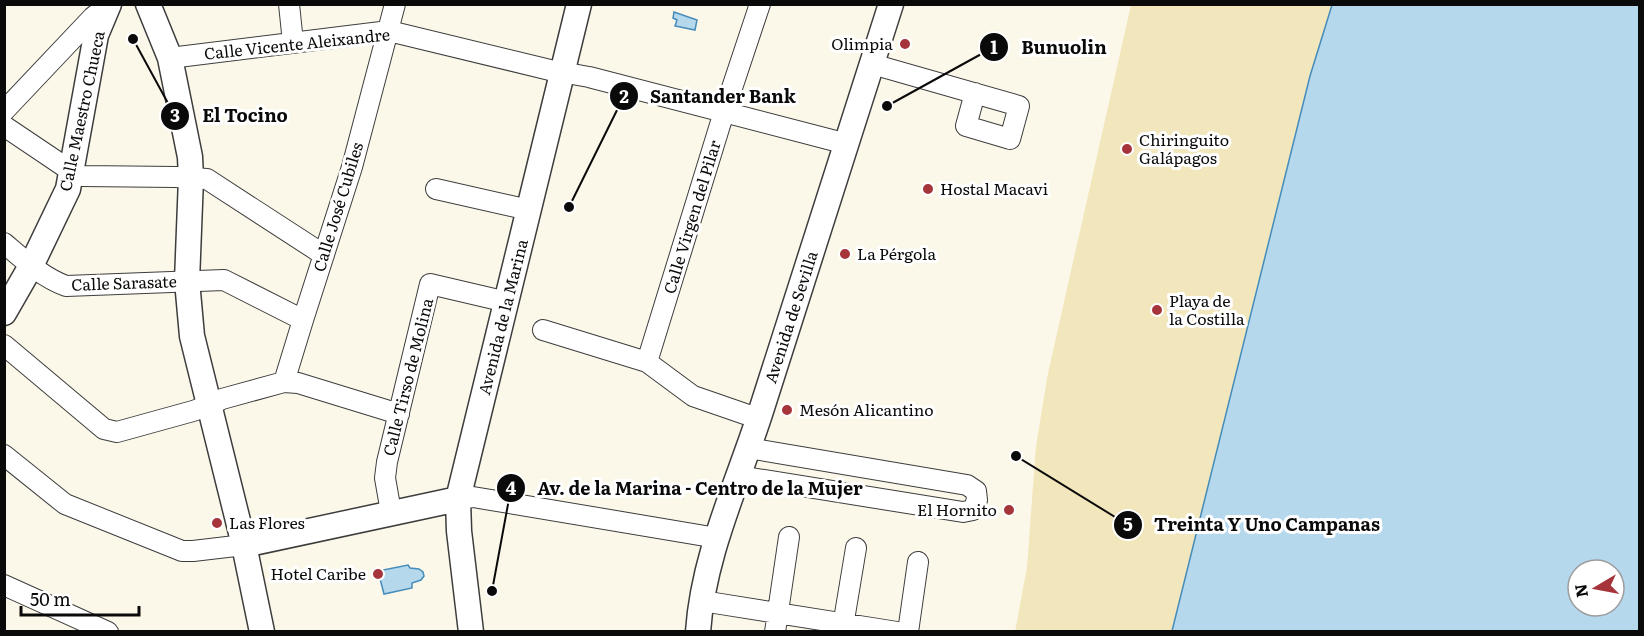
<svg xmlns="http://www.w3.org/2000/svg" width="1644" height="636" viewBox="0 0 1644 636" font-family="Literata,serif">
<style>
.sand{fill:#f2e6bc}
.water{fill:#b5d8ed;stroke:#458cba;stroke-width:1.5;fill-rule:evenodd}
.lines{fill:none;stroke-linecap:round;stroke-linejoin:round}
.minor-casing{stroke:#3d3d3d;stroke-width:22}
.tertiary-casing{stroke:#3d3d3d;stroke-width:27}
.minor{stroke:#fff;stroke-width:20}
.tertiary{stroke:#fff;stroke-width:24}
.poi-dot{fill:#a6353b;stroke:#fff;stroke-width:2}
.labels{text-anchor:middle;stroke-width:6;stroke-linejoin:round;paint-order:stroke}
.street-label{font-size:16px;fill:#0a0a0a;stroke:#fff}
.poi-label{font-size:16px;fill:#0a0a0a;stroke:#fff;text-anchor:start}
.leader{fill:none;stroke:#0a0a0a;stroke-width:2}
.callout-dot{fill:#0a0a0a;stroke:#fff;stroke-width:2}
.mark-label{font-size:18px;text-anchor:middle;font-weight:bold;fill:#fff}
.callout-label{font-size:18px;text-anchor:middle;font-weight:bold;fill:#0a0a0a;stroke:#fff;stroke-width:6;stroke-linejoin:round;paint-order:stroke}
</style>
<rect width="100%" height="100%" fill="#fcf8e9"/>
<path class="sand" d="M 1131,5 L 1332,5 L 1310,76 L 1172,631 L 1015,632 L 1027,567 L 1036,446 L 1048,373 Z"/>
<path class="water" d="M 1332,5 L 1639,5 L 1639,631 L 1172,631 L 1310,76 ZM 1578,570 L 1614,570 L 1614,606 L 1578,606 Z
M 674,12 L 697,20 L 695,30 L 675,26 L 677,20 L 673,18 Z
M 408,565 L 410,568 L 419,569 L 423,572 L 424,576 L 421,580 L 412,583 L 412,588 L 384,594 L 378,571 Z"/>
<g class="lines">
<g class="minor-casing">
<path id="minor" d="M 289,4 L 293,43
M 170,58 L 389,31 L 550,70 L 589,77 L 847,144
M 872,64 L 1019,106 L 1010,139 L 966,126 L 975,93
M 4,111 L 93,17 L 107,6
M 4,126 L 71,171 L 82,176 L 176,177 L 207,179 L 324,255
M 436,189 L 529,210
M 4,243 C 24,260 42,277 66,286 L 224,280 L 303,320
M 543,330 L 647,362 L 693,396 L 745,414 L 759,417
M 4,345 L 104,429 L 117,432 L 193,411 L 210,405 L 222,399 L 284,382 L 298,383 L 399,414
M 647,362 L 724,112 L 760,4
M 284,382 L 303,320 L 352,167 L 395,4
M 4,455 L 65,504 L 182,551 L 193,551 L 244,545
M 739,476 L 963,512 L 973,510 L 977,500 L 976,491 L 967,485 L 748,448
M 458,499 L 473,497 L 717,538
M 391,512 L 385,478 L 387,462 L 430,284 L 507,302
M 4,585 L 108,632
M 702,601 L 897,632
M 775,632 L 789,537
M 842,632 L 856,548
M 908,632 L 918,562"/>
</g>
<g class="tertiary-casing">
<path id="tertiary" d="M 148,4 L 170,58 L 190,157 L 191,178 L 187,281 L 192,336 L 244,545 L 262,632
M 4,313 L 31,266 L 68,189 L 96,35 L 109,4
M 244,545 L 458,499
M 471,632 L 459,531 L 458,499 L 579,4
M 698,632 C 703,556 737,485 760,414 C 804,278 847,141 891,4"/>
</g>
<use href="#minor" class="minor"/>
<use href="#tertiary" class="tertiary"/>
</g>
<g class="poi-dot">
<circle cx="905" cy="44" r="6"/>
<circle cx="1127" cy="149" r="6"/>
<circle cx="928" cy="189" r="6"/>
<circle cx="845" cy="254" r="6"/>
<circle cx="1157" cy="310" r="6"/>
<circle cx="787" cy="410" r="6"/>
<circle cx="1009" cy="510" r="6"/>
<circle cx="217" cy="523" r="6"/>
<circle cx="378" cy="574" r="6"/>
</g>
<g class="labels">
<g class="street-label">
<text transform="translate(297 44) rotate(-6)" y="6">Calle Vicente Aleixandre</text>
<text transform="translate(82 111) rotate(-78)" y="6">Calle Maestro Chueca</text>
<text transform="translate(338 207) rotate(-73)" y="6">Calle José Cubiles</text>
<text transform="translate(692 217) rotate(-73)" y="6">Calle Virgen del Pilar</text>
<text transform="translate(124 283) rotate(-2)" y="6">Calle Sarasate</text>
<text transform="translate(503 317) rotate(-76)" y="6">Avenida de la Marina</text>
<text transform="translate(791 317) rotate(-72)" y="6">Avenida de Sevilla</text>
<text transform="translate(408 377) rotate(-76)" y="6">Calle Tirso de Molina</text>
</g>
<g class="poi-label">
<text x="893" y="50" text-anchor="end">Olimpia</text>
<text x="1139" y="146">Chiringuito<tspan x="1139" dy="18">Galápagos</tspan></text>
<text x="940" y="195">Hostal Macavi</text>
<text x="857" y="260">La Pérgola</text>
<text x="1169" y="307">Playa de<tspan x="1169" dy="18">la Costilla</tspan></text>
<text x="799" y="416">Mesón Alicantino</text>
<text x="997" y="516" text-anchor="end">El Hornito</text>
<text x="229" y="529">Las Flores</text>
<text x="366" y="580" text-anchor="end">Hotel Caribe</text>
</g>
</g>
<path class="leader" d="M887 106L994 47M569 207L624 96M133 39L175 116M492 591L511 488M1016 456L1128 525"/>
<g class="callout-dot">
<circle cx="887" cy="106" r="6"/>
<circle cx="569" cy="207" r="6"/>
<circle cx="133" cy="39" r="6"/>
<circle cx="492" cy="591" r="6"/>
<circle cx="1016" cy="456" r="6"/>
<circle cx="994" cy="47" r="15"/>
<circle cx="624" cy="96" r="15"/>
<circle cx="175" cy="116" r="15"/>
<circle cx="511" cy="488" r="15"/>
<circle cx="1128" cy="525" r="15"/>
</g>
<g class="mark-label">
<text x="994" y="54">1</text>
<text x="624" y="103">2</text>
<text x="175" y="122">3</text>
<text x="511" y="495">4</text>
<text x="1128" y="531">5</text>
</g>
<g class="callout-label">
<text x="1064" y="54">Bunuolin</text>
<text x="723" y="103">Santander Bank</text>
<text x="245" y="122">El Tocino</text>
<text x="700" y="495">Av. de la Marina - Centro de la Mujer</text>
<text x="1267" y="531">Treinta Y Uno Campanas</text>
</g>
<rect width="1644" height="636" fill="none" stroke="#0a0a0a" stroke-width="12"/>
<g transform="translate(1596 588) rotate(260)"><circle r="28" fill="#ffffff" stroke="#9d9d9d" stroke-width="1.5"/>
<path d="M0-4.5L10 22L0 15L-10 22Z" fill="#a6353b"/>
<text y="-9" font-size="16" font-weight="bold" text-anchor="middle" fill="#0a0a0a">N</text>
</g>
<path d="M21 606v9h118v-9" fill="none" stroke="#0a0a0a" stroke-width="3"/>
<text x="30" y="606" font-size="18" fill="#0a0a0a" stroke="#ffffff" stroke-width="4.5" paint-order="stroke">50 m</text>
</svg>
